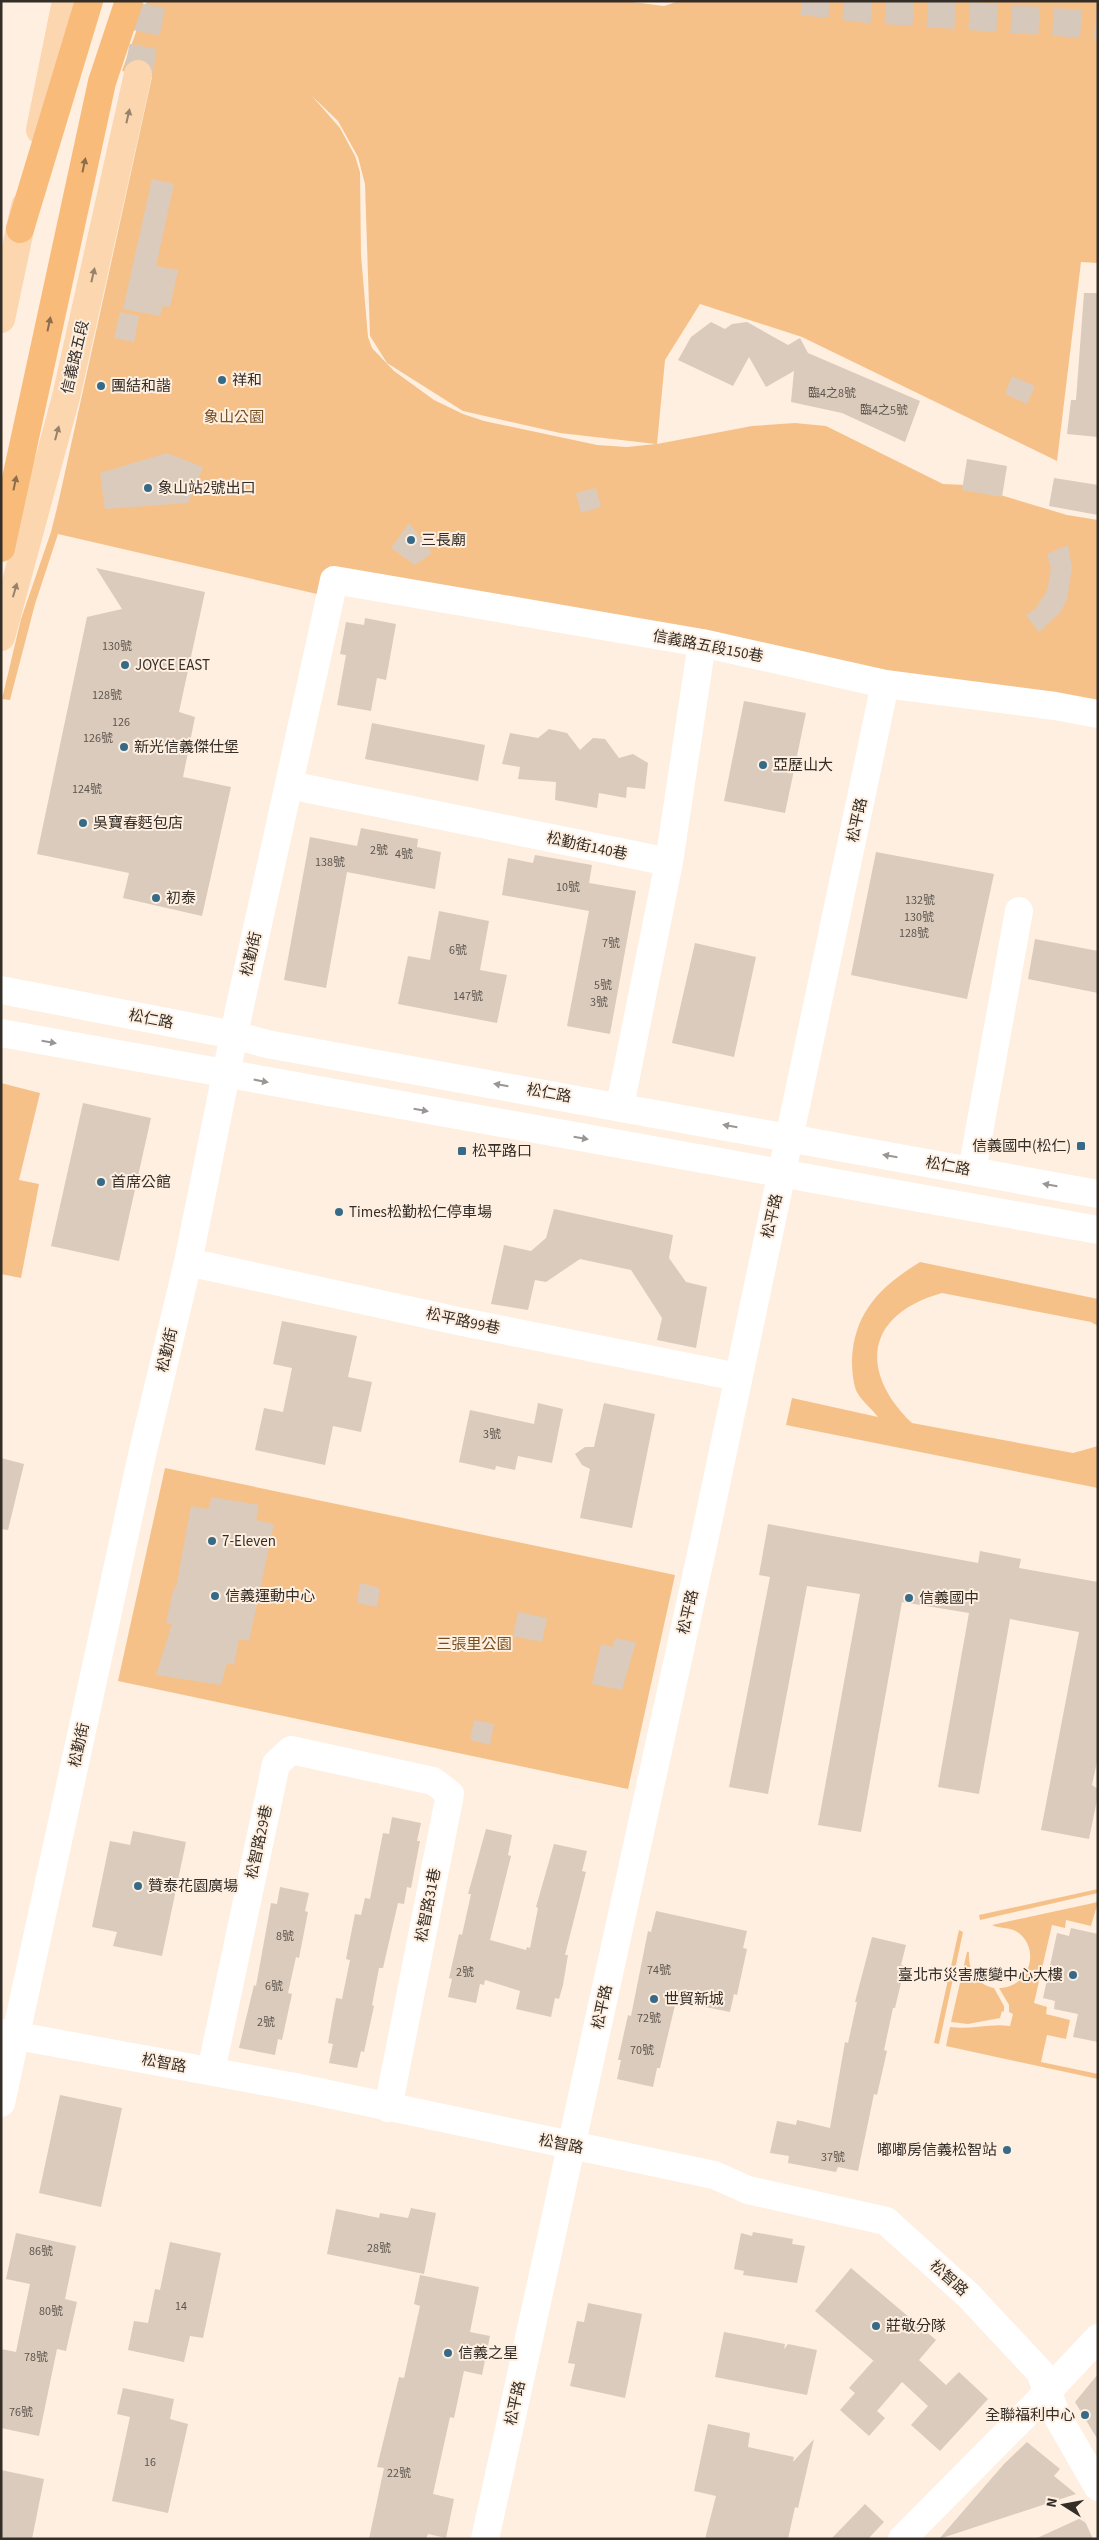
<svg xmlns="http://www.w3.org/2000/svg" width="1099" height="2540" viewBox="0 0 1099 2540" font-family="'Source Sans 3','Noto Sans TC',sans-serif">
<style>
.green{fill:#f6c189;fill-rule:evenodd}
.building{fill:#dacbbd}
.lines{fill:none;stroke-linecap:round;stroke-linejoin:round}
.major-tunnel{stroke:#d6c8bb;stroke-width:28;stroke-dasharray:28 14;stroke-linecap:butt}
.highway-tunnel{stroke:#d6c8bb;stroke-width:28;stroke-dasharray:28 14;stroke-linecap:butt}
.minor{stroke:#fff;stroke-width:28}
.major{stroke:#fbd6af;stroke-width:28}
.highway{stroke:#f8bb79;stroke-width:28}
.oneway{fill:#98826c}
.oneway2{fill:#8c6d4c}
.oneway3{fill:#9a9694}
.poi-dot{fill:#366a87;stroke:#feefe0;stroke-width:2}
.labels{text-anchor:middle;stroke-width:4;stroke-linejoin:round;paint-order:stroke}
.number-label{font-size:12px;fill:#5e554d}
.street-label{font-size:15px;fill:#342e28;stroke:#feefe0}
.poi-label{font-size:15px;fill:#342e28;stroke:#feefe0;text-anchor:start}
.park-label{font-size:15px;fill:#744e21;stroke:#feefe0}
</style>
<rect width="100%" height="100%" fill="#feefe0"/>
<path class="green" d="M 147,1 L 625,1 L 664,6 L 679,1 L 1098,1 L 1098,263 L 1081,262 L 1057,461 L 802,337 L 700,304 L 665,360 L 657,444 L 752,426 L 795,423 L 826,426 L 943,484 L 967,485 L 1067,515 L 1098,520 L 1098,707 L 322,572 L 317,594 L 58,534 L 35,604 L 10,700 L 2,699 L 21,619 L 51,532 L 58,504 L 152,77 L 122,71 ZM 312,96 L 338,121 L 358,157 L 365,184 L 370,336 L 387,363 L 463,411 L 560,433 L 656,444 L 627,447 L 597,445 L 484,421 L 463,414 L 434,400 L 394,371 L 372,348 L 368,337 L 361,255 L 360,172 L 355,156 L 340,128 Z
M 1,1083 L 40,1093 L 19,1180 L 39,1184 L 21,1278 L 1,1274 Z
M 920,1262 L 1098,1299 L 1098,1326 L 1091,1322 L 942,1293 C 866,1314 858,1371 912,1423 L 1073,1453 L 1098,1446 L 1098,1488 L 786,1425 L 792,1398 L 878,1417 C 872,1409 863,1402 858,1394 C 853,1386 852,1370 852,1360 C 854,1312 881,1286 920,1262 Z
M 165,1468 L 675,1575 L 628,1789 L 118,1681 Z
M 1098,1889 L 1098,1893 L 980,1920 L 979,1915 Z
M 1098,1902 L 1091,1926 L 1066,1920 L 1065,1928 L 1052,1925 L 1034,2003 L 1047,2007 L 1046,2014 L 1070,2020 L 1066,2039 L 1047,2035 L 1041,2062 L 1098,2074 L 1098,2079 L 946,2046 L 950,2027 C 971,2030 990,2023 1010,2026 L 1013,2014 L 1009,2012 L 1009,2005 L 999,1988 C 1025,1988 1040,1957 1023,1937 C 1013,1925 1000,1930 992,1925 Z
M 959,1930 L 963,1932 L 939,2044 L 934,2043 Z
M 967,1952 L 969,1952 C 968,1970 976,1984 994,1988 L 1004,2006 L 1004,2012 L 1002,2011 L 1000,2018 L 968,2024 L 951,2022 Z"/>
<path class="building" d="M 152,179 L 174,184 L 156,266 L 178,270 L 170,307 L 163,306 L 160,316 L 123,309 Z
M 1084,293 L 1098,293 L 1098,437 L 1067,434 L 1071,400 L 1076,400 Z
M 120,312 L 139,316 L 134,342 L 114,338 Z
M 711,322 L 725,329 L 732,324 L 747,322 L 788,345 L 800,338 L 808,353 L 920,401 L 905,442 L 842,413 L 791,402 L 794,371 L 766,387 L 749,357 L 733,386 L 678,360 L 691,337 Z
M 1012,376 L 1035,386 L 1027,404 L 1005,394 Z
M 167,453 L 203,467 L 188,503 L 105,509 L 100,473 Z
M 967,459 L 1007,466 L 1002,497 L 962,490 Z
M 1054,478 L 1098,485 L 1098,515 L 1049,506 Z
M 596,488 L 601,507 L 581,513 L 576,493 Z
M 409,523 L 432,553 L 415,565 L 391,548 Z
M 1068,545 L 1072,568 L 1067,599 L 1060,613 L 1039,632 L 1026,615 L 1035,609 L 1047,591 L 1051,569 L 1047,554 Z
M 96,568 L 205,592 L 179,712 L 195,717 L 183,777 L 231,787 L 202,916 L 123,898 L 129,873 L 37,854 L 87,617 L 122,609 Z
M 365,618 L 396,624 L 386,680 L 377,678 L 371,711 L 337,705 L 346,655 L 340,654 L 346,622 L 364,625 Z
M 744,701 L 806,713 L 785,813 L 724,801 Z
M 372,723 L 485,745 L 478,781 L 365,759 Z
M 549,729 L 567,733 L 580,750 L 593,738 L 605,739 L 619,758 L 633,754 L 648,763 L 645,789 L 627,787 L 626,798 L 599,793 L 597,808 L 555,800 L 556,782 L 518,779 L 520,767 L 502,764 L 510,733 L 538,738 Z
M 361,828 L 418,839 L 417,847 L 441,852 L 435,889 L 347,872 L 326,988 L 284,980 L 310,837 L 357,846 Z
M 876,852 L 994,874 L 967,999 L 851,975 Z
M 535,855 L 592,865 L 589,883 L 636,891 L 610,1034 L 567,1026 L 589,911 L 502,895 L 508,858 L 533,863 Z
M 439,911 L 489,921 L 480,970 L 507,975 L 497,1023 L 398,1004 L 408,956 L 430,960 Z
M 1035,939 L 1098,951 L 1098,993 L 1028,979 Z
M 695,943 L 756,957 L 734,1057 L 672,1043 Z
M 83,1103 L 151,1118 L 119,1261 L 51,1246 Z
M 554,1209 L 673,1235 L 669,1258 L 686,1282 L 707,1287 L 696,1348 L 657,1340 L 662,1318 L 631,1270 L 580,1259 L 546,1282 L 535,1280 L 528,1310 L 491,1304 L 504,1245 L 531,1251 L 546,1238 Z
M 282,1321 L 357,1336 L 348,1377 L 372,1382 L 361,1432 L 333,1426 L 325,1465 L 255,1450 L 264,1408 L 283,1412 L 292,1368 L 273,1364 Z
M 538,1403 L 563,1409 L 552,1463 L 518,1456 L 515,1470 L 496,1466 L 495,1470 L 459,1462 L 470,1410 L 534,1424 Z
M 604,1403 L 655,1414 L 632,1528 L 580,1518 L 590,1469 L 582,1465 L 575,1454 L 585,1447 L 594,1447 Z
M 1,1458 L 24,1464 L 8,1530 L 1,1529 Z
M 212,1497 L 259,1505 L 256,1520 L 274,1524 L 249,1641 L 239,1639 L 234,1665 L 227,1663 L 221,1685 L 156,1675 L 172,1624 L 166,1623 L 174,1587 L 176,1588 L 191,1506 L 208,1509 Z
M 768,1524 L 978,1563 L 980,1551 L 1021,1559 L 1019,1568 L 1098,1582 L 1098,1757 L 1092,1785 L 1098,1789 L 1098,1795 L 1089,1839 L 1041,1830 L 1079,1632 L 1010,1619 L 979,1794 L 938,1787 L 969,1613 L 902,1602 L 861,1832 L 818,1825 L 860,1594 L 807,1586 L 768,1794 L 729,1787 L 770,1577 L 759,1575 Z
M 360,1583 L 380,1588 L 377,1607 L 357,1603 Z
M 518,1612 L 547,1618 L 542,1642 L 513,1636 Z
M 615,1638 L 636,1642 L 622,1690 L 592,1684 L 601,1644 L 613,1647 Z
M 474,1720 L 494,1724 L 490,1745 L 470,1740 Z
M 392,1817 L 421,1823 L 417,1841 L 420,1841 L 411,1888 L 407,1887 L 404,1904 L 398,1903 L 383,1968 L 379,1968 L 372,2005 L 374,2006 L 364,2052 L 361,2051 L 357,2068 L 329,2063 L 333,2044 L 328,2043 L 336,1998 L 342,1999 L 350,1960 L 346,1959 L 355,1914 L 361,1915 L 365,1898 L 370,1899 L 383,1833 L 389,1834 Z
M 486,1829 L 512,1835 L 508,1855 L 511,1856 L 490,1940 L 526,1950 L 527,1947 L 530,1948 L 538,1908 L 536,1907 L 554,1844 L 587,1851 L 582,1871 L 586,1872 L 565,1955 L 568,1955 L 563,1985 L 559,1999 L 555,1998 L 551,2017 L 516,2009 L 520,1991 L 485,1980 L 484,1985 L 480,1984 L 476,2003 L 448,1997 L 452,1979 L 449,1978 L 459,1934 L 462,1935 L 471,1894 L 468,1894 Z
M 133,1831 L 186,1842 L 162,1956 L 113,1946 L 117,1932 L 92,1927 L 110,1841 L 130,1845 Z
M 280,1887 L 309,1893 L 305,1911 L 308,1912 L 299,1958 L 296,1957 L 288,1993 L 292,1994 L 282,2040 L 278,2039 L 275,2055 L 239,2048 L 254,1985 L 256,1986 L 271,1903 L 277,1904 Z
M 656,1911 L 747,1931 L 743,1948 L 747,1949 L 737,1995 L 734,1994 L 730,2012 L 676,2001 L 660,2068 L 657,2068 L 653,2087 L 617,2079 L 621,2060 L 618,2060 L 628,2015 L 631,2016 L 648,1931 L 651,1932 Z
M 1071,1928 L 1098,1934 L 1098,2042 L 1073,2037 L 1078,2014 L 1054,2009 L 1055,2001 L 1043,1998 L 1057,1933 L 1069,1936 Z
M 872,1937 L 906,1945 L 901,1965 L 905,1966 L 895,2008 L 893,2008 L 884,2050 L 887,2051 L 877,2095 L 874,2094 L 858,2171 L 838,2167 L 836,2172 L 788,2163 L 789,2156 L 770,2153 L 777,2121 L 796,2125 L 797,2120 L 830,2128 L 845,2042 L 848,2043 L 857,2002 L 855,2002 Z
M 60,2095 L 122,2108 L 101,2207 L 39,2193 Z
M 411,2208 L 436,2213 L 424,2274 L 327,2254 L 336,2209 L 379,2218 L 380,2213 L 408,2218 Z
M 753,2232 L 793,2239 L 792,2244 L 805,2246 L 797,2283 L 743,2275 L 744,2271 L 734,2269 L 741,2233 L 752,2236 Z
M 16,2233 L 76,2246 L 65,2299 L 77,2302 L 66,2351 L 57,2349 L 39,2436 L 1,2428 L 1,2349 L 16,2352 L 30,2284 L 6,2279 Z
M 170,2242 L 221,2253 L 203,2338 L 190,2336 L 184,2362 L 128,2350 L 134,2321 L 148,2323 L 155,2289 L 160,2290 Z
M 851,2268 L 936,2340 L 919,2360 L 946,2385 L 959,2372 L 988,2399 L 940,2451 L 911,2425 L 928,2406 L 902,2382 L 877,2411 L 885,2418 L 869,2436 L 840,2410 L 855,2393 L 849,2388 L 873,2361 L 875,2362 L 815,2311 Z
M 420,2275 L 479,2287 L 470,2332 L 490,2336 L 482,2375 L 464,2371 L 454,2418 L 450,2417 L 433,2494 L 454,2499 L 446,2538 L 428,2534 L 426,2539 L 369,2539 L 384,2468 L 377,2467 L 399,2377 L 404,2378 L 420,2306 L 414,2304 Z
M 588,2303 L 642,2314 L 625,2398 L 570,2386 L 575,2364 L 568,2363 L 577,2321 L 584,2322 Z
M 724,2332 L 785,2344 L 784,2349 L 788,2344 L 817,2350 L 807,2395 L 715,2377 Z
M 1098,2374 L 1098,2440 L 1075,2402 Z
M 123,2388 L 174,2399 L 170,2419 L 188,2424 L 168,2513 L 112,2501 L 130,2417 L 117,2414 Z
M 708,2424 L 750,2433 L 748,2447 L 794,2457 L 793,2462 L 814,2439 L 798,2508 L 795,2507 L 788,2539 L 705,2539 L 716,2496 L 694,2491 Z
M 1027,2442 L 1060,2469 L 1054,2476 L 1076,2494 L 939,2539 L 1004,2464 Z
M 1,2470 L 44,2479 L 32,2539 L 1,2539 Z
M 865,2504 L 884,2522 L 868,2539 L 831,2539 Z
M 1083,2517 L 1093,2539 L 1035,2539 Z"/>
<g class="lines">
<path class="major-tunnel" d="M 138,74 L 152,1"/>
<path class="highway-tunnel" d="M 802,1 L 869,9 L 1098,25"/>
<path class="minor" d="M 289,785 L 669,862 L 702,643
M 1,990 L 234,1035 L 267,1044 L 1098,1194
M 1,1033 L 1098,1230
M 620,1106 L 669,862
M 972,1171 L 1019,911
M 188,1262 L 458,1321 L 738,1377
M 1,2033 L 295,2087 L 714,2175 L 748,2190 L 886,2221 L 968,2295 L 1040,2372 L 1056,2414 L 1098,2487
M 211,2071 L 276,1764 L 291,1750 L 433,1781 L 450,1794 L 388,2108
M 1,2103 L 142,1455 L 188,1262 L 239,1010 L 334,580 L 702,643 L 885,684 L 1055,706 L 1098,714
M 485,2539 L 707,1527 L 885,684
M 902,2539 L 1033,2407 L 1098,2338"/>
<path class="major" d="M 40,130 L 66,1
M 1,319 L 25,206
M 1,637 L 66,397 L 138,74"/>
<path class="highway" d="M 20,229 L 89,1
M 1,548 L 102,82 L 129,1"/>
</g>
<defs><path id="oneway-solid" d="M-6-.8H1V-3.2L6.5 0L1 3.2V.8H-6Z" transform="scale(1.25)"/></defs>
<g class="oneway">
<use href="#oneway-solid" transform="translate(128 116) rotate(-77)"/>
<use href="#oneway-solid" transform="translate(93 275) rotate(-77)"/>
<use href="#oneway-solid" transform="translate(57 433) rotate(-75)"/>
<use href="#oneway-solid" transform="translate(15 590) rotate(-74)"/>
</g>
<g class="oneway2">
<use href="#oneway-solid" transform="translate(84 165) rotate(-78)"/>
<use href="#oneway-solid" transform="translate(49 324) rotate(-78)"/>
<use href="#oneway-solid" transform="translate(15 483) rotate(-78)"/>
</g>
<g class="oneway3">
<use href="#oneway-solid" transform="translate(49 1042) rotate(10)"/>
<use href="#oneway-solid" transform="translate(261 1081) rotate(11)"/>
<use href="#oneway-solid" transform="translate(501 1085) rotate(-170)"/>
<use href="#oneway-solid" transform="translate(421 1110) rotate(10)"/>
<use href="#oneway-solid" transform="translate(730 1126) rotate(-170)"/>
<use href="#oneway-solid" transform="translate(581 1138) rotate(10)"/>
<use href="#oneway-solid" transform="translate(890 1156) rotate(-170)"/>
<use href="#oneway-solid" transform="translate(1050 1185) rotate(-170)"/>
</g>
<g class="poi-dot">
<circle cx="222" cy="380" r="5"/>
<circle cx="101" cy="386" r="5"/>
<circle cx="148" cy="488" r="5"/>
<circle cx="411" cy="540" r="5"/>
<circle cx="125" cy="665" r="5"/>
<circle cx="124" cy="747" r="5"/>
<circle cx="763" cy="765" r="5"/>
<circle cx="83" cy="823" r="5"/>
<circle cx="156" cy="898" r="5"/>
<rect x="1076" y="1141" width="10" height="10" rx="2.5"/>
<rect x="457" y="1146" width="10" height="10" rx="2.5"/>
<circle cx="101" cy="1182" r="5"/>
<circle cx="339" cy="1212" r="5"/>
<circle cx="212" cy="1541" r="5"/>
<circle cx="215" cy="1596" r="5"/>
<circle cx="909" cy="1598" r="5"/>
<circle cx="138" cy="1886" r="5"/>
<circle cx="1073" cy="1975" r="5"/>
<circle cx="654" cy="1999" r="5"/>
<circle cx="1007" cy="2150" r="5"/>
<circle cx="876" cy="2326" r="5"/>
<circle cx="448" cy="2353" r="5"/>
<circle cx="1085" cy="2415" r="5"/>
</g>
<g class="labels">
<g class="number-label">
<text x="832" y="397">臨4之8號</text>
<text x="884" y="414">臨4之5號</text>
<text x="117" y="650">130號</text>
<text x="107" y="699">128號</text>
<text x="121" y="726">126</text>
<text x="98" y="742">126號</text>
<text x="87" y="793">124號</text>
<text x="379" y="854">2號</text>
<text x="404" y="858">4號</text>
<text x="330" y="866">138號</text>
<text x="568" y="891">10號</text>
<text x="920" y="904">132號</text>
<text x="919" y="921">130號</text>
<text x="914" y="937">128號</text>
<text x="611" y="947">7號</text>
<text x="458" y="954">6號</text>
<text x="603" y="989">5號</text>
<text x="468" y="1000">147號</text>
<text x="599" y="1006">3號</text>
<text x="492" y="1438">3號</text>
<text x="285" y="1940">8號</text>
<text x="659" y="1974">74號</text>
<text x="465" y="1976">2號</text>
<text x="274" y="1990">6號</text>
<text x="649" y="2022">72號</text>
<text x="266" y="2026">2號</text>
<text x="642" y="2054">70號</text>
<text x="833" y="2161">37號</text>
<text x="379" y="2252">28號</text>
<text x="41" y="2255">86號</text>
<text x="181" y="2310">14</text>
<text x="51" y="2315">80號</text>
<text x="36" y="2361">78號</text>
<text x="21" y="2416">76號</text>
<text x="150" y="2466">16</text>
<text x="399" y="2477">22號</text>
</g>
<g class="street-label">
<text transform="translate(75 357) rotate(-77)" y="5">信義路五段</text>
<text transform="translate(708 646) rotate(11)" y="5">信義路五段150巷</text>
<text transform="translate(857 820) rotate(-78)" y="5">松平路</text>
<text transform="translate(587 846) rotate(12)" y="5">松勤街140巷</text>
<text transform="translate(251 954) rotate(-77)" y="5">松勤街</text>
<text transform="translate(151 1019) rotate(11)" y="5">松仁路</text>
<text transform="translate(549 1093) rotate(10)" y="5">松仁路</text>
<text transform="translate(948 1166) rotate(10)" y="5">松仁路</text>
<text transform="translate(772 1216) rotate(-77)" y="5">松平路</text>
<text transform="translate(463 1321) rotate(12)" y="5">松平路99巷</text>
<text transform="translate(167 1350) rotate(-77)" y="5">松勤街</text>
<text transform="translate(688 1612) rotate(-77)" y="5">松平路</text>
<text transform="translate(79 1745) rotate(-78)" y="5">松勤街</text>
<text transform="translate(259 1842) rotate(-78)" y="5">松智路29巷</text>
<text transform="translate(428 1905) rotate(-79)" y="5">松智路31巷</text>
<text transform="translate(602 2007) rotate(-78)" y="5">松平路</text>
<text transform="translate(164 2063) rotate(10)" y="5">松智路</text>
<text transform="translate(561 2144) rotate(11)" y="5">松智路</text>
<text transform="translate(949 2278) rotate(42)" y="5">松智路</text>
<text transform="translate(515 2403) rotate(-78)" y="5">松平路</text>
</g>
<g class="poi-label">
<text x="232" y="385">祥和</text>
<text x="111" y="391">團結和諧</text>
<text x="158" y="493">象山站2號出口</text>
<text x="421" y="545">三長廟</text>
<text x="135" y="670">JOYCE EAST</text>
<text x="134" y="752">新光信義傑仕堡</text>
<text x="773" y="770">亞歷山大</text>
<text x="93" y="828">吳寶春麫包店</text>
<text x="166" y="903">初泰</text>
<text x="1071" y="1151" text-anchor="end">信義國中(松仁)</text>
<text x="472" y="1156">松平路口</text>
<text x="111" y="1187">首席公館</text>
<text x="349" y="1217">Times松勤松仁停車場</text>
<text x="222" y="1546">7-Eleven</text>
<text x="225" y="1601">信義運動中心</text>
<text x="919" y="1603">信義國中</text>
<text x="148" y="1891">贊泰花園廣場</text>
<text x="1063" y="1980" text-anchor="end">臺北市災害應變中心大樓</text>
<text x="664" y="2004">世貿新城</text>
<text x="997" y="2155" text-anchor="end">嘟嘟房信義松智站</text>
<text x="886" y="2331">莊敬分隊</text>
<text x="458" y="2358">信義之星</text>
<text x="1075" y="2420" text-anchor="end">全聯福利中心</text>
</g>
<g class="park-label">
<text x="234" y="422">象山公園</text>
<text x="474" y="1649">三張里公園</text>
</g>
</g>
<rect width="1099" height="2540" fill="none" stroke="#342e28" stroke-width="5"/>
<g transform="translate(1064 2505) rotate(281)" stroke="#feefe0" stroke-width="4" paint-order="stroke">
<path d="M0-4L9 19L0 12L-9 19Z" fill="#342e28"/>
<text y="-8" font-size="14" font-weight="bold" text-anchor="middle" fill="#342e28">N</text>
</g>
</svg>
